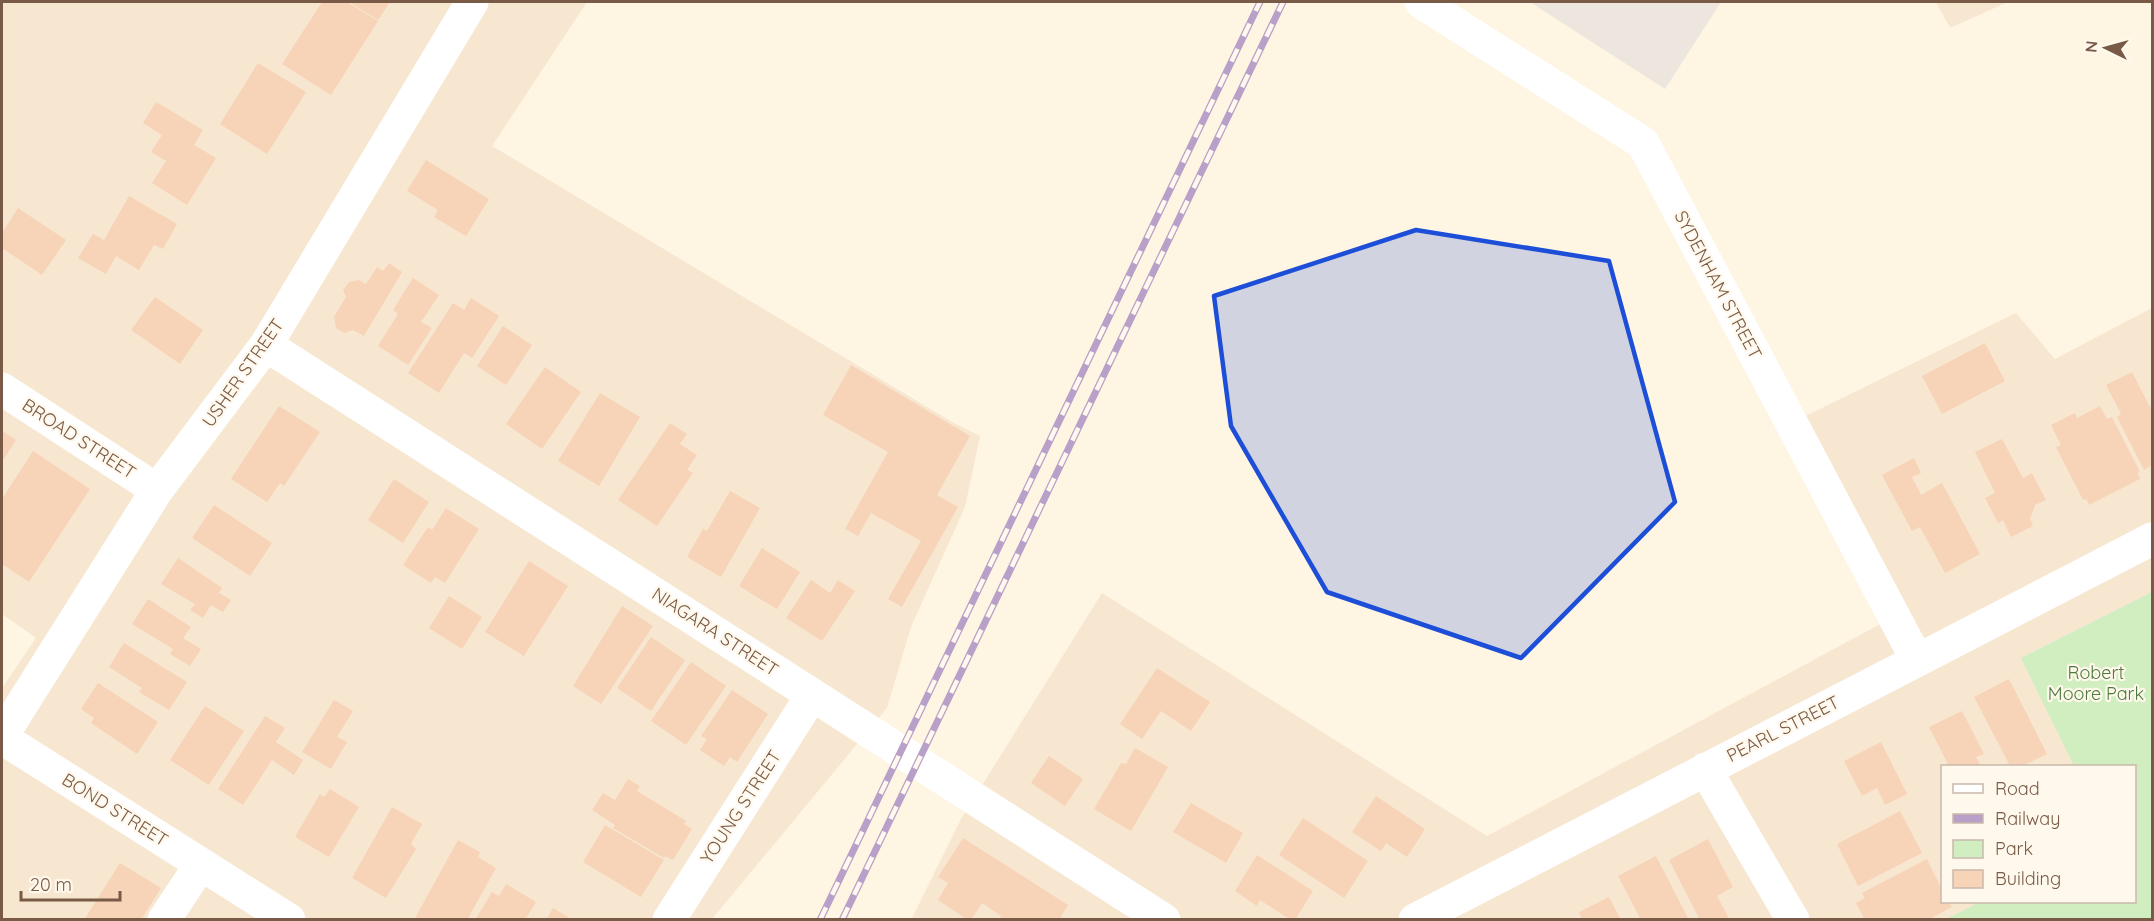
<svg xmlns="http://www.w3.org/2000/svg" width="2154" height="921" viewBox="0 0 2154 921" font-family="Quicksand,sans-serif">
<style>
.residential{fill:#f7e7d1;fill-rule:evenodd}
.industrial{fill:#ede6de}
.green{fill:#d1eec0}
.building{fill:#f7d3b8}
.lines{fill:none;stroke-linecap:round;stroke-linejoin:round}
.minor{stroke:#fff;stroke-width:33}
.rail-casing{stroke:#b8a0c9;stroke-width:7}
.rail{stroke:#fff8ec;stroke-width:4.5;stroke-dasharray:14;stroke-linecap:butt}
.marked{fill:#1d4ed8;fill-opacity:0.2;stroke:#1d4ed8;stroke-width:4.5;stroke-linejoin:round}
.labels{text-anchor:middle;stroke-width:4.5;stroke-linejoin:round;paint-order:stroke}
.street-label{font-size:18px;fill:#795a46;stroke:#fff8ec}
.park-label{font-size:18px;fill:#4b7a3b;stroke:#fff8ec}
</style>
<rect width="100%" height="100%" fill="#fef5e3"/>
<path class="residential" d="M 2,2 L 587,2 L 492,146 L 952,422 L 980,436 L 965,507 L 911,627 L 887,708 L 712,919 L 2,919 L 2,688 L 36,638 L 2,614 Z
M 1936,2 L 2008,2 L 1950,28 Z
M 2152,308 L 2152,919 L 911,920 L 961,819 L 1102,593 L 1487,836 L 1884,622 L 1785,426 L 2016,313 L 2055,359 ZM 1942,766 L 2134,766 L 2134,902 L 1942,902 Z"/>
<path class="industrial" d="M 1530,2 L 1721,2 L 1665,89 Z"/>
<path class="green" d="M 2152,592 L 2152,919 L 1946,919 L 1980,902 L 2134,902 L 2134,766 L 2074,766 L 2021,658 Z"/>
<path class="building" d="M 322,2 L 347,2 L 378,21 L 331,95 L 282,64 Z
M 349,2 L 390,2 L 378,20 Z
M 258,63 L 306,92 L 267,154 L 220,124 Z
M 156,102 L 203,130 L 194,145 L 216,158 L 187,205 L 152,183 L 166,161 L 151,152 L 162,135 L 143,123 Z
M 426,160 L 489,199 L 466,236 L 434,217 L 438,210 L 407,191 Z
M 129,196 L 177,224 L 163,249 L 154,245 L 139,270 L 116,256 L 106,274 L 78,258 L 93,234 L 104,240 Z
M 18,208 L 66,240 L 42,275 L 2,248 L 2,233 Z
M 389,263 L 402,272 L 364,336 L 353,330 L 344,333 L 336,328 L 334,317 L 346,297 L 343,290 L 349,282 L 359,280 L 366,284 L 377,267 L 383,271 Z
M 413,278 L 439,295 L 421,322 L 432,328 L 408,365 L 378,346 L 398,314 L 393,310 Z
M 155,297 L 203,330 L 180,364 L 131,330 Z
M 471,298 L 499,316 L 472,358 L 464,353 L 439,393 L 408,373 L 453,303 L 464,310 Z
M 503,326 L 532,345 L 506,385 L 477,366 Z
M 1985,343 L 2005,381 L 1942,414 L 1922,376 Z
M 851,365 L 970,436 L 937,495 L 958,507 L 902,607 L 888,599 L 921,541 L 871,513 L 858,536 L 845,529 L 888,452 L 823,415 Z
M 545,367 L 581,392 L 542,449 L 506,424 Z
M 2132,372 L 2152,411 L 2152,465 L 2144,470 L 2117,417 L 2121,414 L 2106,385 Z
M 600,393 L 640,417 L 599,486 L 558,461 Z
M 279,406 L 320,432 L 284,486 L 280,483 L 267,502 L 231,479 Z
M 2100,406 L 2107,419 L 2112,417 L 2140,472 L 2137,473 L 2140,479 L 2089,505 L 2086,499 L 2083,500 L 2056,447 L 2061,445 L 2051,425 L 2075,413 L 2077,418 Z
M 670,423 L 687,434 L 680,444 L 697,455 L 687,470 L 693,473 L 657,526 L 618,500 Z
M 2,431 L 16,440 L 2,462 Z
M 2002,439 L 2023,478 L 2032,473 L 2046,500 L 2035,505 L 2030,519 L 2033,526 L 2011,537 L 2003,520 L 1998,523 L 1985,498 L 1995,493 L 1975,452 Z
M 33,451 L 90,489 L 29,582 L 2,564 L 2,499 Z
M 1914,458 L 1921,473 L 1912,477 L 1921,495 L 1942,483 L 1980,554 L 1945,573 L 1920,527 L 1912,531 L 1882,475 Z
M 394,479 L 429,502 L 403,543 L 368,520 Z
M 730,491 L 760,508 L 721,577 L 687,557 L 703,529 L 707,531 Z
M 214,505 L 272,543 L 250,576 L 192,538 Z
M 446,508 L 479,529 L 445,583 L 435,577 L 431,583 L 403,565 L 428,527 L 432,530 Z
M 762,548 L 800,572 L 777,609 L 739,586 Z
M 178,558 L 222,588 L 219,593 L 231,600 L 223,612 L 211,605 L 203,618 L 190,610 L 195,604 L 161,584 Z
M 529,561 L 568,586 L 524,656 L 485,632 Z
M 811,580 L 830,593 L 838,580 L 855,591 L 822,641 L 786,618 Z
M 449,596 L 482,617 L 462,649 L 429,628 Z
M 148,599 L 191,627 L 183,638 L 201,649 L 190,666 L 170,654 L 173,649 L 132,624 Z
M 622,606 L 653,626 L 601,704 L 573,686 Z
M 651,637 L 685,660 L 651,711 L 617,688 Z
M 124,643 L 187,682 L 169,710 L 139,692 L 142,688 L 109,667 Z
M 691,662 L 726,686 L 686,745 L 651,721 Z
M 1157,668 L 1210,702 L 1191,731 L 1161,711 L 1142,739 L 1120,724 Z
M 2009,679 L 2047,754 L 2022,766 L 2010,766 L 1974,697 Z
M 98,683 L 158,722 L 137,754 L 91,723 L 94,718 L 81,709 Z
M 732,690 L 768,714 L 737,762 L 730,757 L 724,766 L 700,750 L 707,739 L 701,736 Z
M 334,700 L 353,711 L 337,737 L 347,742 L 331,769 L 302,752 Z
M 205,706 L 244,731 L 209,785 L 170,760 Z
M 1962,711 L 1984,754 L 1976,757 L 1981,766 L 1949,766 L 1929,727 Z
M 265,716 L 285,728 L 276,742 L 303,760 L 294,775 L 272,760 L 243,805 L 218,789 Z
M 1881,742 L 1907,794 L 1885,805 L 1877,788 L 1862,796 L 1844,761 Z
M 1135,748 L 1168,767 L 1131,831 L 1094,809 L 1121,763 L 1126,764 Z
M 1049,756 L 1083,779 L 1065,806 L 1031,783 Z
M 628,779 L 640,786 L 637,791 L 686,821 L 684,824 L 692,829 L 673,860 L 665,856 L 664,858 L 613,828 L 615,825 L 592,810 L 603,793 L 615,800 Z
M 330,789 L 359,807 L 329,857 L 295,837 L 320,794 L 324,797 Z
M 1376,796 L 1425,829 L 1407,857 L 1386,843 L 1381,851 L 1352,832 Z
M 1191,803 L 1243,833 L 1226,863 L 1173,832 Z
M 392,807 L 422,824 L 411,844 L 416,849 L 386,898 L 352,878 Z
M 1900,811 L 1922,853 L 1858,886 L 1837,844 Z
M 1303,818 L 1368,861 L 1344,898 L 1279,855 Z
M 605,825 L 664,860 L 641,897 L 583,862 Z
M 963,838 L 1068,905 L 1059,920 L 999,920 L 1001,916 L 982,903 L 971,920 L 968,920 L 938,900 L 948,883 L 938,877 Z
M 1708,839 L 1733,887 L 1717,896 L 1730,920 L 1700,920 L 1669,860 Z
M 458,840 L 480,852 L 478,857 L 496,868 L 467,920 L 414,920 Z
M 1257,855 L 1313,891 L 1295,920 L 1291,920 L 1260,900 L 1257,906 L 1235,891 Z
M 1656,856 L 1689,920 L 1641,920 L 1618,876 Z
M 1927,859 L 1942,890 L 1942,902 L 1949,902 L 1952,907 L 1928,920 L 1865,920 L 1856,903 L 1865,898 L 1862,893 Z
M 120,863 L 161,888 L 141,920 L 84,920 Z
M 506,884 L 536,902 L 525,920 L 475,920 L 492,892 L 499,896 Z
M 1609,897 L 1621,920 L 1582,920 L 1579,912 Z
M 553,908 L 573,920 L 546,920 Z"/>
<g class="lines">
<path class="minor" d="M 1421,2 L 1643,143 L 1917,660
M 266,345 L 1164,920
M 2,389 L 157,490
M 2,736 L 157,490 L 266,345 L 472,2
M 2,738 L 289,920
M 1705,769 L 1793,920
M 164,920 L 201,864
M 669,920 L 812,695
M 1415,920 L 2152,539"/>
<g class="rail-casing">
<path id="rail" d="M 820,920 L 1260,2
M 842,920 L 1283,2"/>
</g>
<use href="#rail" class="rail"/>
</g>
<path class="marked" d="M 1416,230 L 1609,261 L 1675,502 L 1521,658 L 1327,592 L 1231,426 L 1214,296 Z"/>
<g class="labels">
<g class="street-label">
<text transform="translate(1718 285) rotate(62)" y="6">SYDENHAM STREET</text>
<text transform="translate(243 373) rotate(-55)" y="6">USHER STREET</text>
<text transform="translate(79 439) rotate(33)" y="6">BROAD STREET</text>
<text transform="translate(715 632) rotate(33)" y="6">NIAGARA STREET</text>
<text transform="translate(1783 729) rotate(-27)" y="6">PEARL STREET</text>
<text transform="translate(741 807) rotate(-57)" y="6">YOUNG STREET</text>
<text transform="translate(115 810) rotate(32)" y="6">BOND STREET</text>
</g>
<g class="park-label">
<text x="2096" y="679">Robert<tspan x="2096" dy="21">Moore Park</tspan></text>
</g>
</g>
<rect width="2154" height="921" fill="none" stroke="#795a46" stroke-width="6"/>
<rect x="1941" y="765" width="195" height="138" fill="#fff8ec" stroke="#c9b9aa" stroke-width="1.5"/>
<rect x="1953" y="784" width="30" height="9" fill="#ffffff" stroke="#c9b9aa" stroke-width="1.5"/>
<text x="1995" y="795" font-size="18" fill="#795a46">Road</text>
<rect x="1953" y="814" width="30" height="9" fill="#b8a0c9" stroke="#c9b9aa" stroke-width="1.5"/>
<text x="1995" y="825" font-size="18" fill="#795a46">Railway</text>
<rect x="1953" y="840" width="30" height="18" fill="#d1eec0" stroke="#c9b9aa" stroke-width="1.5"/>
<text x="1995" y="855" font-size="18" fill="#795a46">Park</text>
<rect x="1953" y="870" width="30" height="18" fill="#f7d3b8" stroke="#c9b9aa" stroke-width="1.5"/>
<text x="1995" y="885" font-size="18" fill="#795a46">Building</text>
<g transform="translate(2106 48) rotate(275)" stroke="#fff8ec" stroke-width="4.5" paint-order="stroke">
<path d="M0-4.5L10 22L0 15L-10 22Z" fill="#795a46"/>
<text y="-9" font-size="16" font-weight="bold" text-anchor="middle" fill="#795a46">N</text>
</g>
<path d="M21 891v9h99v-9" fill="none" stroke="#795a46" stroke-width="3"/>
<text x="30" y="891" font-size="18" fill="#795a46" stroke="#fff8ec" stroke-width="4.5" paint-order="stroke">20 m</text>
</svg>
